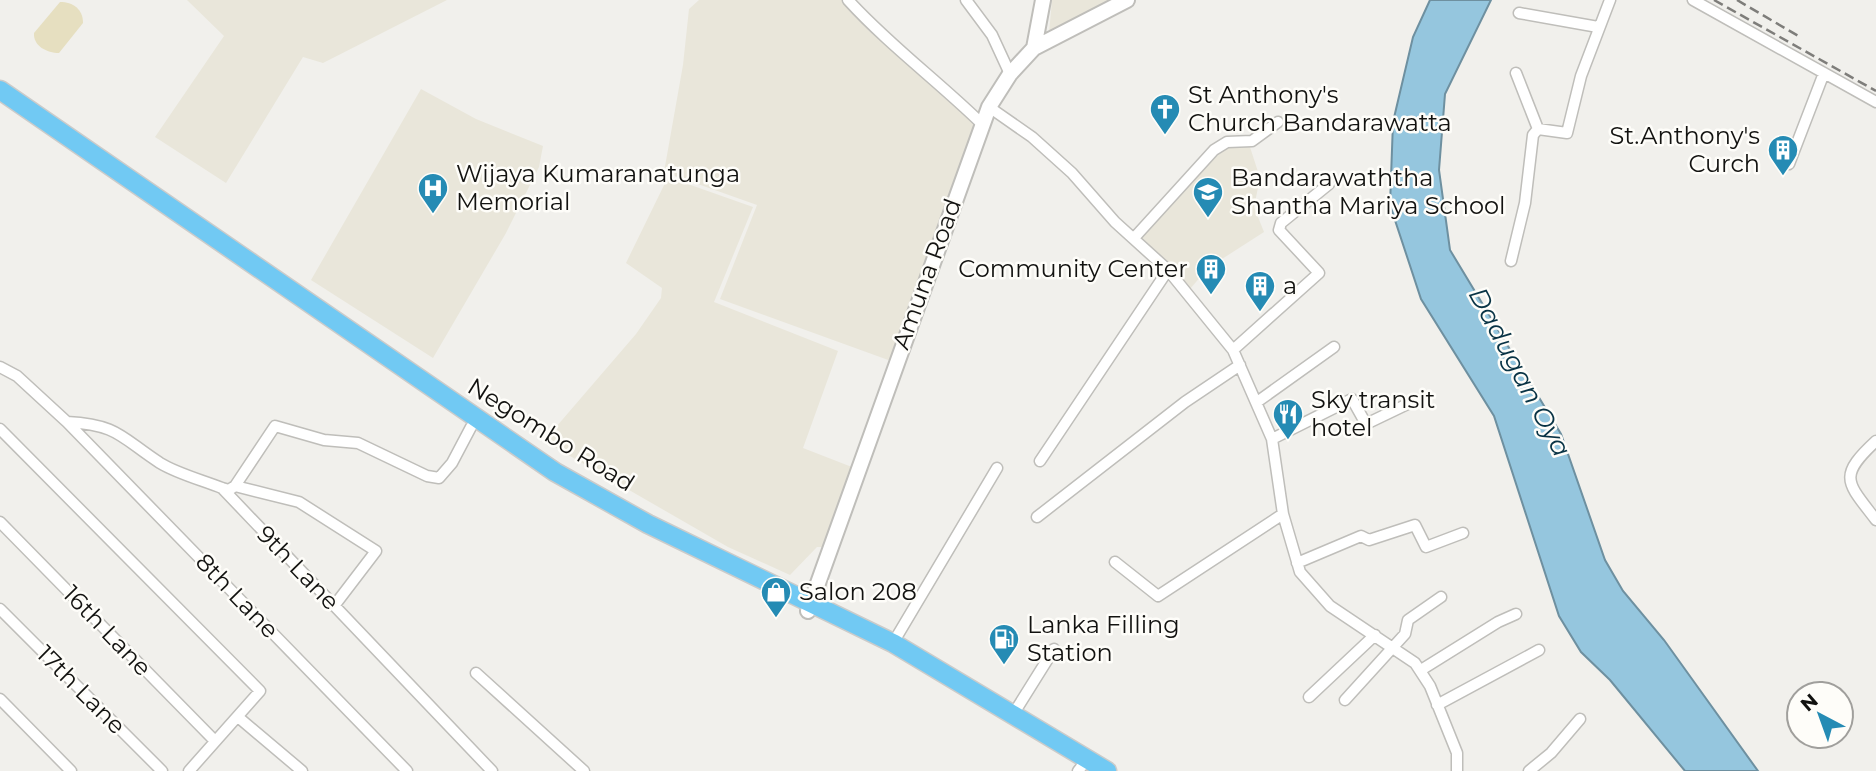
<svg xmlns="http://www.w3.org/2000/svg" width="1876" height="771" viewBox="0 0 1876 771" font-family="Montserrat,sans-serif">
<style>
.built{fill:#e9e6da}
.green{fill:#e6dfc0}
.water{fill:#95c6de;stroke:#6e90a0;stroke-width:2}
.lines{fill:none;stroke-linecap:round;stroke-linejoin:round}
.street-casing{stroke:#bfbeba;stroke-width:13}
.secondary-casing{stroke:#bfbeba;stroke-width:18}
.highway-casing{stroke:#cbcbca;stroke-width:21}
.street{stroke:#fff;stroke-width:10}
.secondary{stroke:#fff;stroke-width:14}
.highway{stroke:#71c9f3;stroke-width:18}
.rail{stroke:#7e7d7a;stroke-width:2.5;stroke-dasharray:10 5;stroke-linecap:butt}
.labels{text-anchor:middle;stroke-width:5;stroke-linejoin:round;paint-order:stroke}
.poi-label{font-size:24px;fill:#121210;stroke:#fefdf9;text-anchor:start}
.street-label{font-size:24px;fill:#121210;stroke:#fefdf9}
.water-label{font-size:26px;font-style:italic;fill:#083345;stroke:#fefdf9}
</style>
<rect width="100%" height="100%" fill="#f1f0ec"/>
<path class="built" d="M 187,0 L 447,0 L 323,63 L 303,57 L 226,183 L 155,137 L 224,36 Z
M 699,0 L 849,0 L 869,31 L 982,114 L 891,361 L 720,299 L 757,205 L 664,172 L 683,65 L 689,9 Z
M 1052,0 L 1117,0 L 1049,33 Z
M 421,89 L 476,119 L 543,146 L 539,167 L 506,233 L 433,358 L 311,280 Z
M 1249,144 L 1260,178 L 1254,207 L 1264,232 L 1208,268 L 1190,289 L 1140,238 L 1222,148 Z
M 668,177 L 753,207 L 714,302 L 838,351 L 803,448 L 857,469 L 825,547 L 817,547 L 790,575 L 728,547 L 544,441 L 636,334 L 661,298 L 662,288 L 626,263 Z"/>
<path class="green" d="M 60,2 C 73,2 83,9 83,23 L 59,53 C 47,53 33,46 34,33 Z"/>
<path class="water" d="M 1430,0 L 1491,0 L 1445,94 L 1439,170 L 1450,250 L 1561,434 L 1605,560 L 1623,591 L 1664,640 L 1758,771 L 1685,771 L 1610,680 L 1581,652 L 1559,616 L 1494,416 L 1421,299 L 1390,205 L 1393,122 L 1413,37 Z"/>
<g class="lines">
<g class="street-casing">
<path id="street" d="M 848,0 C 889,45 938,81 982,124
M 966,0 L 992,35 L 1010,74
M 1693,0 L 1876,102
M 1519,13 L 1598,27
M 1516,73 L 1538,129
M 989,107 L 1032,137 L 1072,173 L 1115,222 L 1168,270 L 1233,350 L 1272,439 L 1283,514 L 1300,572 L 1330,606 L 1415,663 L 1430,686 L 1457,753 L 1457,771
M 1789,164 L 1824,73
M 1134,238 L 1214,150 L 1227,142 L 1252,141 L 1278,122
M 1511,261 L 1525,203 L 1533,135 L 1538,129 L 1567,133 L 1581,76 L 1610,0
M 1233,350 L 1319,273 L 1279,230 L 1281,223 L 1329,184
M 0,367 L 17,376 L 67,422 L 407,771
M 1257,402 L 1334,347
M 67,422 C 119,425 120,437 160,463 C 178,474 202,480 222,488 L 492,771
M 0,429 L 260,691 L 189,771
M 1272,439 L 1352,399 L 1366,424 L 1416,400
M 1876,441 C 1837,477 1847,482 1876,520
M 1040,461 L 1168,270
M 235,486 L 299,502 L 376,551 L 334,606
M 222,488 L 229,490 L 235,486 L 275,426 L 324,440 L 358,443 L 427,476 L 439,478 L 452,463 L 471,427
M 1037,517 L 1185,402 L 1240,365
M 0,522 L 214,740
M 1115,562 L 1158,596 L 1283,514
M 1297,563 L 1361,536 L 1369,540 L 1415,525 L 1426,547 L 1463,533
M 0,609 L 162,771
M 893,643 L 997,468
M 1421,670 L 1498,622 L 1516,614
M 476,673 L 584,771
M 1309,697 L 1375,635
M 0,699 L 71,771
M 1345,700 L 1405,634 L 1408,620 L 1441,597
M 1437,705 L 1539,650
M 1014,713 L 1054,649
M 238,717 L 302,771
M 1078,771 L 1082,766
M 1529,771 L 1551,753 L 1580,719"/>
</g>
<g class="secondary-casing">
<path id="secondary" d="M 1034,48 L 1043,0
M 808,611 L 989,107 L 1010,74 L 1034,48 L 1127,0"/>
</g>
<g class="highway-casing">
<path id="highway" d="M 0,90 L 555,472 L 648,524 L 893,643 L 1107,771"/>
</g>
<use href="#street" class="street"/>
<use href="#secondary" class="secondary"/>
<use href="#highway" class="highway"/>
<path class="rail" d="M 1714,0 L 1876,91
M 1737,0 L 1800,37"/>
</g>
<defs>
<g id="church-pin" transform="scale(1.575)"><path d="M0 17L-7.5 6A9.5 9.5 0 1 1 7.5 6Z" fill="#258bb4" stroke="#fefdf9"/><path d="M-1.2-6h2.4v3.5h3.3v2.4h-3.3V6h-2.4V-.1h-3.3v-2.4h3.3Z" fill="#fff"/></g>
<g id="building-pin" transform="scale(1.575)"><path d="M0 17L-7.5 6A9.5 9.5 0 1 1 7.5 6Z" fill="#258bb4" stroke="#fefdf9"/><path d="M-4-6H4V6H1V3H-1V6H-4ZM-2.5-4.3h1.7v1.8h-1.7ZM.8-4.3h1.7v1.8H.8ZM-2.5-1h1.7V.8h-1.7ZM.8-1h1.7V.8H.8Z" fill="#fff"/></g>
<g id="hospital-pin" transform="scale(1.575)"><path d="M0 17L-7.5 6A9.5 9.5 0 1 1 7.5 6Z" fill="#258bb4" stroke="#fefdf9"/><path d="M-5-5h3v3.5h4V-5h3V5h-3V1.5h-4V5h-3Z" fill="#fff"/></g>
<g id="school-pin" transform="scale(1.575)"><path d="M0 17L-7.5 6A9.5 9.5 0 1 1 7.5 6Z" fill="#258bb4" stroke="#fefdf9"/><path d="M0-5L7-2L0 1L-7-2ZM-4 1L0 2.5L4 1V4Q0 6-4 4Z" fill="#fff"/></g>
<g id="restaurant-pin" transform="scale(1.575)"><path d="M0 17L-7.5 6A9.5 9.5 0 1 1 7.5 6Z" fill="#258bb4" stroke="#fefdf9"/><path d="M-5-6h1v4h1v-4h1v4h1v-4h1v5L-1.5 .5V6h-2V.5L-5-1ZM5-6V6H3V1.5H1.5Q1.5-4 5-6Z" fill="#fff"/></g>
<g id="shop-pin" transform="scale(1.575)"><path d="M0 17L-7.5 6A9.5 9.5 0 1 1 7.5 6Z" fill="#258bb4" stroke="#fefdf9"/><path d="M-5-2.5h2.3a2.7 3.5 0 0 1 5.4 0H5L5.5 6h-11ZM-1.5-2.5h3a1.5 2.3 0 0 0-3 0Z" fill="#fff"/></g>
<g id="fuel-pin" transform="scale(1.575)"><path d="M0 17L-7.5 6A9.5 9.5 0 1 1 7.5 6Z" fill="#258bb4" stroke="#fefdf9"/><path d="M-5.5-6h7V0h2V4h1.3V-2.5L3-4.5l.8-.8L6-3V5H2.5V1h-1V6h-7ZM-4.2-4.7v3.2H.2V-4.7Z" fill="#fff"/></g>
</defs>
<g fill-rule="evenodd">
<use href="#church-pin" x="1165" y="109"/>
<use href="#building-pin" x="1783" y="150"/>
<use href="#hospital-pin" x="433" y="188"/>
<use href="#school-pin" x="1208" y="192"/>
<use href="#building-pin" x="1211" y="269"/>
<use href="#building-pin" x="1260" y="286"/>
<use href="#restaurant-pin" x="1288" y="414"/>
<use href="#shop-pin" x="776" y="592"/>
<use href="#fuel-pin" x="1004" y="639"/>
</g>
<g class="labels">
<g class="poi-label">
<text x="1188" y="103">St Anthony's<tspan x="1188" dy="28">Church Bandarawatta</tspan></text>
<text x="1760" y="144" text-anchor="end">St.Anthony's<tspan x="1760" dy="28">Curch</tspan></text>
<text x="456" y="182">Wijaya Kumaranatunga<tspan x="456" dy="28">Memorial</tspan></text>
<text x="1231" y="186">Bandarawaththa<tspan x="1231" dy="28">Shantha Mariya School</tspan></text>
<text x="1188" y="277" text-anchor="end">Community Center</text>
<text x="1283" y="294">a</text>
<text x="1311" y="408">Sky transit<tspan x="1311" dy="28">hotel</tspan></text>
<text x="799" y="600">Salon 208</text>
<text x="1027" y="633">Lanka Filling<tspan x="1027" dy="28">Station</tspan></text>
</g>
<g class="street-label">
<text transform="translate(927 274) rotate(-70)" y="8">Amuna Road</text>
<text transform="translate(551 435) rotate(32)" y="8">Negombo Road</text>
<text transform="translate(298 568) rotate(46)" y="8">9th Lane</text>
<text transform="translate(237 596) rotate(46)" y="8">8th Lane</text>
<text transform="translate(107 631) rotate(46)" y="8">16th Lane</text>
<text transform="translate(81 690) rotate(45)" y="8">17th Lane</text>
</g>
<g class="water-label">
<text transform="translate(1520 372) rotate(62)" y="9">Dadugan Oya</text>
</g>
</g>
<g transform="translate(1820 715) rotate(319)"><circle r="33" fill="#fefdf9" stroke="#a09f9c" stroke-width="2"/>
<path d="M0-5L12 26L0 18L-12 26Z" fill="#258bb4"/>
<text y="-10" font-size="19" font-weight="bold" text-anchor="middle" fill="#121210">N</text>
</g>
</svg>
